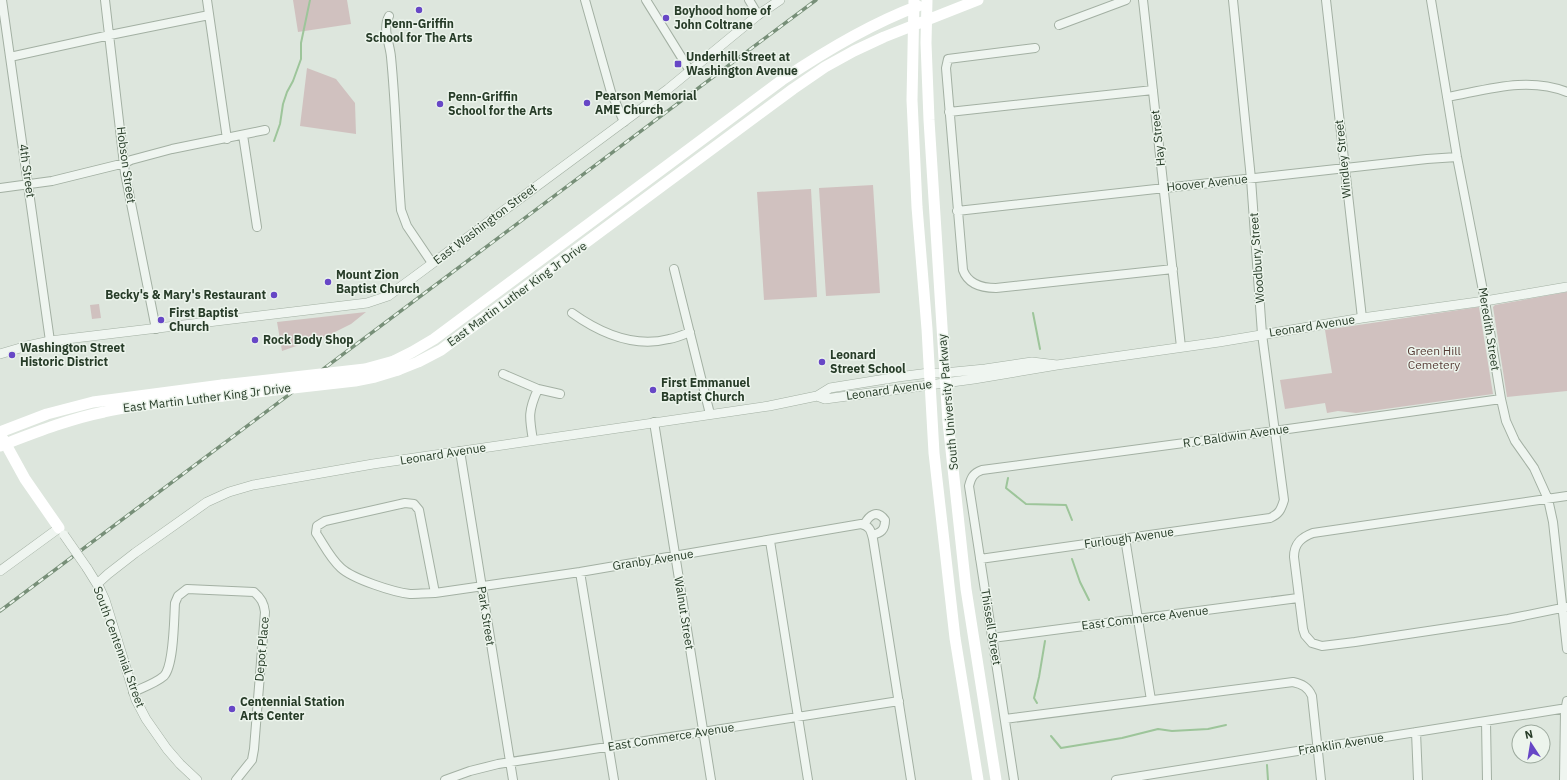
<svg xmlns="http://www.w3.org/2000/svg" width="1567" height="780" viewBox="0 0 1567 780" font-family="'IBM Plex Sans',sans-serif">
<style>
.green{fill:#d0c1bf}
.lines{fill:none;stroke-linecap:round;stroke-linejoin:round}
.stream{stroke:#9dc59a;stroke-width:2}
.minor-casing{stroke:#a3b0a3;stroke-width:10}
.tertiary-casing{stroke:#a3b0a3;stroke-width:10}
.minor{stroke:#eff5f0;stroke-width:8}
.tertiary{stroke:#eff5f0;stroke-width:9}
.secondary{stroke:#fff;stroke-width:11}
.rail-casing{stroke:#778f78;stroke-width:3.5}
.rail{stroke:#ecf4ec;stroke-width:2;stroke-dasharray:6;stroke-linecap:butt}
.tertiary-bridge-casing{stroke:#a3b0a3;stroke-width:10;stroke-linecap:butt}
.tertiary-bridge{stroke:#eff5f0;stroke-width:9}
.secondary-bridge{stroke:#fff;stroke-width:11}
.poi-dot{fill:#6747c6;stroke:#ecf4ec;stroke-width:1.5}
.labels{text-anchor:middle;stroke-width:3;stroke-linejoin:round;paint-order:stroke}
.poi-label{font-size:12px;font-weight:bold;fill:#273c28;stroke:#ecf4ec;text-anchor:start}
.street-label{font-size:12px;fill:#273c28;stroke:#ecf4ec}
.park-label{font-size:12px;fill:#573c36;stroke:#ecf4ec}
</style>
<rect width="100%" height="100%" fill="#dde6dd"/>
<path class="green" d="M 293,0 L 347,0 L 351,24 L 298,32 Z
M 307,68 L 336,79 L 355,103 L 356,134 L 300,126 Z
M 873,185 L 880,293 L 826,296 L 819,188 Z
M 811,189 L 817,297 L 764,300 L 757,192 Z
M 1567,292 L 1567,391 L 1507,397 L 1493,307 L 1495,305 Z
M 99,304 L 101,318 L 92,319 L 90,305 Z
M 1479,307 L 1493,394 L 1356,413 L 1338,411 L 1327,413 L 1325,403 L 1285,409 L 1280,380 L 1332,373 L 1325,330 Z
M 366,312 L 351,324 L 323,338 L 319,337 L 299,345 L 282,351 L 277,322 Z"/>
<g class="lines">
<path class="stream" d="M 274,141 L 280,124 L 283,104 L 287,92 L 293,81 L 301,59 L 301,43 L 310,0
M 1033,313 L 1040,349
M 1008,478 L 1006,488 L 1026,504 L 1066,505 L 1072,520
M 1072,559 L 1080,582 L 1089,600
M 1037,703 L 1034,698 L 1039,677 L 1045,641
M 1051,736 L 1061,748 L 1122,738 L 1158,729 L 1172,731 L 1208,729 L 1226,725
M 1267,765 L 1268,780"/>
<g class="minor-casing">
<path id="minor" d="M 2,0 L 50,341
M 105,0 L 125,173 L 156,329
M 207,0 L 227,139
M 585,0 L 611,92 L 624,122
M 646,0 L 690,71
M 749,0 L 758,15
M 1143,0 L 1181,347
M 1326,0 L 1362,318
M 1431,0 L 1457,157 L 1485,301 L 1501,399 L 1506,421 L 1515,441 L 1534,468 L 1548,499 L 1553,522 L 1567,649
M 389,16 C 382,29 390,44 391,57 C 396,108 397,159 401,210 L 407,226 L 432,263
M 1059,25 L 1126,0
M 1035,48 L 948,59 L 946,68 L 963,270 C 968,284 982,288 996,288 L 1173,269
M 10,57 L 110,35 L 209,15
M 1447,97 C 1486,90 1528,76 1567,92
M 949,112 L 1153,90
M 243,135 L 257,227
M 0,188 L 52,181 L 125,163 L 131,160 L 172,149 L 265,130
M 957,211 L 1427,159 L 1457,157
M 674,269 L 710,414
M 572,313 C 600,333 634,348 669,339 C 676,338 683,335 690,332
M 503,374 L 538,389 L 560,394
M 654,422 L 711,780
M 533,440 C 529,417 528,411 538,389
M 460,451 L 513,780
M 1567,496 L 1313,533 C 1302,537 1294,543 1294,557 L 1303,629 L 1305,635 L 1312,643 L 1322,646 L 1355,642 L 1508,619 L 1567,607
M 864,525 C 869,515 877,509 885,520 C 885,530 881,533 872,535
M 1125,538 L 1151,700
M 770,541 L 808,780
M 980,559 L 1270,518 C 1279,514 1281,510 1284,500 L 1262,334 L 1251,179 L 1233,0
M 580,572 L 614,780
M 435,593 C 426,593 418,594 410,594 C 393,592 353,579 341,568 C 330,558 324,545 316,533 L 317,526 L 325,521 L 405,503 L 414,504 L 419,510 L 435,593 L 580,572 L 861,524 C 870,526 871,531 873,539 L 911,780
M 992,638 L 1298,598
M 133,692 C 142,688 156,683 164,676 C 174,665 174,619 175,603 L 178,596 L 187,589 L 254,592 C 261,598 264,603 265,612 L 254,749 L 252,760 L 236,780
M 1005,719 L 1293,682 C 1302,684 1308,687 1312,696 L 1321,780
M 1486,721 L 1487,780
M 1416,732 L 1418,780
M 445,780 L 470,771 L 498,764 L 899,701
M 1014,780 L 969,486 C 971,478 973,473 982,470 L 1274,431 L 1501,399
M 1116,780 L 1567,708
M 1564,780 L 1565,711 L 1567,701"/>
</g>
<g class="tertiary-casing">
<path id="tertiary" d="M 0,354 L 27,346 L 50,341 L 367,303 L 388,296 L 410,280 L 668,89 L 758,15 L 780,0
M 817,396 L 825,399 L 974,379 L 1057,365 L 1219,342 L 1362,318 L 1485,301 L 1567,287
M 87,568 L 100,589 L 105,600 L 136,700 L 146,719 L 167,749 L 180,764 L 197,780
M 0,571 L 59,528
M 97,584 L 108,574 L 135,553 L 207,502 L 229,492 L 253,485 L 373,464 L 769,406 L 817,396 L 830,388 L 898,377 L 929,373 L 944,373 L 985,369 L 1032,362 L 1057,365"/>
</g>
<use href="#minor" class="minor"/>
<use href="#tertiary" class="tertiary"/>
<path class="secondary" d="M 914,0 L 912,100 L 917,207 L 927,329 L 934,453 L 955,638 L 978,780
M 927,0 L 926,43 L 929,120 L 948,422 L 966,589 L 996,780
M 394,361 L 412,352 L 434,339 L 782,80 C 825,51 870,24 918,6
M 398,370 L 418,362 L 441,350 L 793,89 L 825,67 L 854,51 L 884,37 L 978,0
M 0,432 L 47,414 L 93,402 L 222,385
M 3,439 L 25,479 L 59,528
M 0,446 C 34,433 69,419 104,412 C 143,403 183,401 222,396"/>
<g class="rail-casing">
<path id="rail" d="M 0,611 L 816,0"/>
</g>
<use href="#rail" class="rail"/>
<g class="tertiary-bridge-casing">
<path id="tertiary-bridge" d="M 64,535 L 87,568"/>
</g>
<use href="#tertiary-bridge" class="tertiary-bridge"/>
<path class="secondary-bridge" d="M 222,385 L 365,369 L 394,361
M 222,396 L 355,381 L 375,377 L 398,370"/>
</g>
<g class="poi-dot">
<circle cx="419" cy="10" r="4"/>
<circle cx="666" cy="18" r="4"/>
<rect x="674" y="60" width="8" height="8" rx="2"/>
<circle cx="587" cy="103" r="4"/>
<circle cx="440" cy="104" r="4"/>
<circle cx="328" cy="282" r="4"/>
<circle cx="274" cy="295" r="4"/>
<circle cx="161" cy="320" r="4"/>
<circle cx="255" cy="340" r="4"/>
<circle cx="12" cy="355" r="4"/>
<circle cx="822" cy="362" r="4"/>
<circle cx="653" cy="390" r="4"/>
<circle cx="232" cy="709" r="4"/>
</g>
<g class="labels">
<g class="poi-label">
<text x="674" y="15">Boyhood home of<tspan x="674" dy="14">John Coltrane</tspan></text>
<text x="419" y="28" text-anchor="middle">Penn-Griffin<tspan x="419" dy="14">School for The Arts</tspan></text>
<text x="686" y="61">Underhill Street at<tspan x="686" dy="14">Washington Avenue</tspan></text>
<text x="595" y="100">Pearson Memorial<tspan x="595" dy="14">AME Church</tspan></text>
<text x="448" y="101">Penn-Griffin<tspan x="448" dy="14">School for the Arts</tspan></text>
<text x="336" y="279">Mount Zion<tspan x="336" dy="14">Baptist Church</tspan></text>
<text x="266" y="299" text-anchor="end">Becky's &amp; Mary's Restaurant</text>
<text x="169" y="317">First Baptist<tspan x="169" dy="14">Church</tspan></text>
<text x="263" y="344">Rock Body Shop</text>
<text x="20" y="352">Washington Street<tspan x="20" dy="14">Historic District</tspan></text>
<text x="830" y="359">Leonard<tspan x="830" dy="14">Street School</tspan></text>
<text x="661" y="387">First Emmanuel<tspan x="661" dy="14">Baptist Church</tspan></text>
<text x="240" y="706">Centennial Station<tspan x="240" dy="14">Arts Center</tspan></text>
</g>
<g class="street-label">
<text transform="translate(1158 138) rotate(-96)" y="4">Hay Street</text>
<text transform="translate(1343 159) rotate(-96)" y="4">Windley Street</text>
<text transform="translate(126 165) rotate(82)" y="4">Hobson Street</text>
<text transform="translate(27 171) rotate(82)" y="4">4th Street</text>
<text transform="translate(1207 183) rotate(-6)" y="4">Hoover Avenue</text>
<text transform="translate(485 224) rotate(-37)" y="4">East Washington Street</text>
<text transform="translate(1257 258) rotate(-94)" y="4">Woodbury Street</text>
<text transform="translate(517 294) rotate(-36)" y="4">East Martin Luther King Jr Drive</text>
<text transform="translate(1312 326) rotate(-9)" y="4">Leonard Avenue</text>
<text transform="translate(1489 329) rotate(81)" y="4">Meredith Street</text>
<text transform="translate(889 390) rotate(-8)" y="4">Leonard Avenue</text>
<text transform="translate(207 398) rotate(-7)" y="4">East Martin Luther King Jr Drive</text>
<text transform="translate(948 402) rotate(-95)" y="4">South University Parkway</text>
<text transform="translate(1236 436) rotate(-8)" y="4">R C Baldwin Avenue</text>
<text transform="translate(443 454) rotate(-9)" y="4">Leonard Avenue</text>
<text transform="translate(1129 538) rotate(-8)" y="4">Furlough Avenue</text>
<text transform="translate(653 560) rotate(-9)" y="4">Granby Avenue</text>
<text transform="translate(684 613) rotate(81)" y="4">Walnut Street</text>
<text transform="translate(486 616) rotate(81)" y="4">Park Street</text>
<text transform="translate(1145 618) rotate(-7)" y="4">East Commerce Avenue</text>
<text transform="translate(991 627) rotate(81)" y="4">Thissell Street</text>
<text transform="translate(119 647) rotate(70)" y="4">South Centennial Street</text>
<text transform="translate(262 649) rotate(-85)" y="4">Depot Place</text>
<text transform="translate(671 737) rotate(-9)" y="4">East Commerce Avenue</text>
<text transform="translate(1341 744) rotate(-9)" y="4">Franklin Avenue</text>
</g>
<g class="park-label">
<text x="1434" y="355">Green Hill<tspan x="1434" dy="14">Cemetery</tspan></text>
</g>
</g>
<g transform="translate(1531 744) rotate(348)"><circle r="19" fill="#ecf4ec" stroke="#9daa9e"/>
<path d="M0-3L7 15L0 10L-7 15Z" fill="#6747c6"/>
<text y="-6" font-size="11" font-weight="bold" text-anchor="middle" fill="#273c28">N</text>
</g>
</svg>
